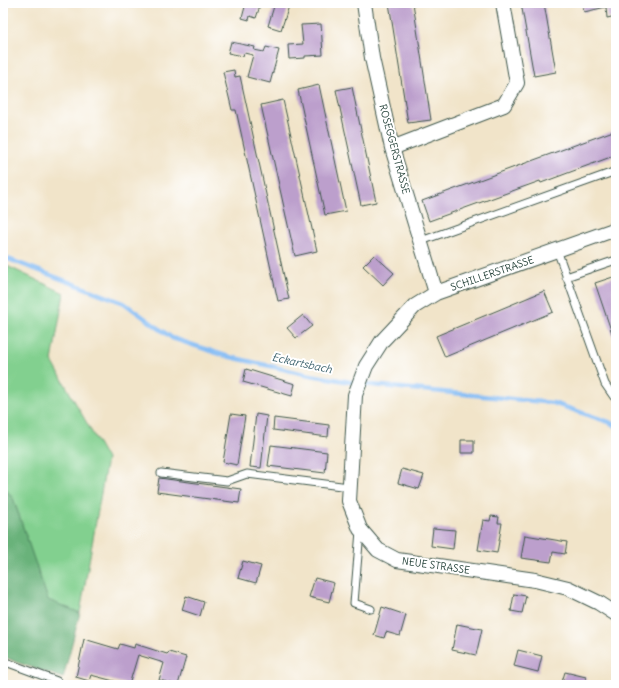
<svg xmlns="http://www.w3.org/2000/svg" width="619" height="688" viewBox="0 0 619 688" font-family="Delius,sans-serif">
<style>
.green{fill:#82d08f;stroke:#508662}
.forest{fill:#69b27a;stroke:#447857}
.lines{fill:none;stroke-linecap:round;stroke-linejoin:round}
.stream{stroke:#84bcf4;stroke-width:4.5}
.building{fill:#bc9fcc}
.service-casing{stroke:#3e564a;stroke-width:9}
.minor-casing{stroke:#3e564a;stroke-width:16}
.service{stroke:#fff;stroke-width:7}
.minor{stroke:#fff;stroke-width:14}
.labels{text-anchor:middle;stroke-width:4;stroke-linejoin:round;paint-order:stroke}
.street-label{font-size:10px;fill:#1f3d34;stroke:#fff}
.water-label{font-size:11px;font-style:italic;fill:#3d636e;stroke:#fff}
</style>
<rect width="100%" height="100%" fill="#fff"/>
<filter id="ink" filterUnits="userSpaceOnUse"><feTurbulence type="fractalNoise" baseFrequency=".025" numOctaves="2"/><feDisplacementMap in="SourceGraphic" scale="8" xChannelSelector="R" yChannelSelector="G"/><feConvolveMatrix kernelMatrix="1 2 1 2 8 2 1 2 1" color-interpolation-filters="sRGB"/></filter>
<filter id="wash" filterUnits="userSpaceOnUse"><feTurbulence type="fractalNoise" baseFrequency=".012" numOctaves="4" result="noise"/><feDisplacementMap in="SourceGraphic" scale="16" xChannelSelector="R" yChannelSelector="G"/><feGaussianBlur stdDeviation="0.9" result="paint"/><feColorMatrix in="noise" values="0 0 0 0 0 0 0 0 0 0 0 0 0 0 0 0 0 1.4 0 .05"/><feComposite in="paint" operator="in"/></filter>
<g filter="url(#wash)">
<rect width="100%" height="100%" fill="#f1e4c9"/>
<path class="green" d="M 3,264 L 64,293 L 52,361 L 107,459 L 80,613 L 48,600 L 13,498 L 3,486 Z"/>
<path class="forest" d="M 3,486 L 13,498 L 48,600 L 80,613 L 63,678 L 16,662 L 3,656 Z"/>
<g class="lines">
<path class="stream" d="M 3,257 L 124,303 L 172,338 L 226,356 L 305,374 L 362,384 L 553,403 L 609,422 L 616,426"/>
</g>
<g id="blocks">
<path class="building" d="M 246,3 L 261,3 L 256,18 L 250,16 L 249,20 L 242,18 Z
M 275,3 L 290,3 L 281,30 L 268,26 Z
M 389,3 L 413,3 L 431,120 L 408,123 Z
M 521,3 L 544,3 L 556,72 L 534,76 Z
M 582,3 L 616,3 L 616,16 L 607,18 L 606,7 L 584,12 Z
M 321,24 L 323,55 L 305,56 L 305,58 L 289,59 L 288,45 L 303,44 L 301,25 Z
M 231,42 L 255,47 L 254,50 L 264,52 L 266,47 L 279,50 L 270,83 L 247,77 L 253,55 L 244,53 L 243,56 L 228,53 Z
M 234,70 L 235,77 L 240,76 L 289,299 L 278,301 L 236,110 L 232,110 L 223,72 Z
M 319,85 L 346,211 L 325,215 L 298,90 Z
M 352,87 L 376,202 L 361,205 L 336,90 Z
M 283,100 L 317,251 L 295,256 L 261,105 Z
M 616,130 L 616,155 L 541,183 L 540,181 L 429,221 L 422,201 Z
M 374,255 L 394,273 L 383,285 L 363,266 Z
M 616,276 L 616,345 L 595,283 Z
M 544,291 L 553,312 L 445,357 L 436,336 Z
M 303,315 L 312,326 L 296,338 L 287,328 Z
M 246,369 L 295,384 L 292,396 L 243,382 Z
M 231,414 L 245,416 L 237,465 L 223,462 Z
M 256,414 L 267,416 L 261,468 L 250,467 Z
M 274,418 L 329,425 L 328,437 L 273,430 Z
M 461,440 L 474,440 L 474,453 L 461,453 Z
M 271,445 L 327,452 L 325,473 L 268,466 Z
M 402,469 L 424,475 L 419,489 L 398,483 Z
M 159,478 L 241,489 L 239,503 L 157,492 Z
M 491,516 L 499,517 L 498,523 L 502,523 L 497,553 L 478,550 L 483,520 L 490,521 Z
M 433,528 L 455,530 L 453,549 L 431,546 Z
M 525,535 L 567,542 L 565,554 L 553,552 L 551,562 L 521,558 Z
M 243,561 L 261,566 L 256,583 L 238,578 Z
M 315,578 L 334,583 L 329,602 L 309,597 Z
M 514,594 L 526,596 L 522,613 L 511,611 Z
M 186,596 L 204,602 L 200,616 L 182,610 Z
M 382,607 L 406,615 L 400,636 L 386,632 L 384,638 L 374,635 Z
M 457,624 L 482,629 L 476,655 L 452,650 Z
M 84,639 L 118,649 L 120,644 L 134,648 L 135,644 L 167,654 L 169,652 L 186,657 L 178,685 L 159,680 L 164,663 L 138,655 L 129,685 L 91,675 L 89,681 L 76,677 Z
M 518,650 L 542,656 L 538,672 L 514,666 Z
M 565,672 L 586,677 L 584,685 L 561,685 Z"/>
</g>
</g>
<g filter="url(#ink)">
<use href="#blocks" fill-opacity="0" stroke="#3e564a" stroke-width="1"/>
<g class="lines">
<g class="service-casing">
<path id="service" d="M 421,241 L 616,171
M 557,250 L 605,384 L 614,397 L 616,397
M 566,277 L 616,260
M 161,473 L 227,481 L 247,474 L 349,487
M 360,531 L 354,603 L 371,609
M 3,661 L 57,681"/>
</g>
<g class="minor-casing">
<path id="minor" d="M 364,3 L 372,58 L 392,148 L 436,293
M 392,148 L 504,105 L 517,83 L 503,3
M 616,229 L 436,293 L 415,306 L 382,341 L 366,366 L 355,395 L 349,501 L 360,529 L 378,550 L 397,560 L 535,580 L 568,588 L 599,603 L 616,614"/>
</g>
<use href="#service" class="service"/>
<use href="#minor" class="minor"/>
</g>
</g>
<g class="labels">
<g class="street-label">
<text transform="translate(395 149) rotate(75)" y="4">ROSEGGERSTRASSE</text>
<text transform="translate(492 273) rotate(-19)" y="4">SCHILLERSTRASSE</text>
<text transform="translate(436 565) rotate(8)" y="4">NEUE STRASSE</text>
</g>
<g class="water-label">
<text transform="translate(302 363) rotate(12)" y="4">Eckartsbach</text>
</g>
</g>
<rect width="619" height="688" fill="none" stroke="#fff" stroke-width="16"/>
</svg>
